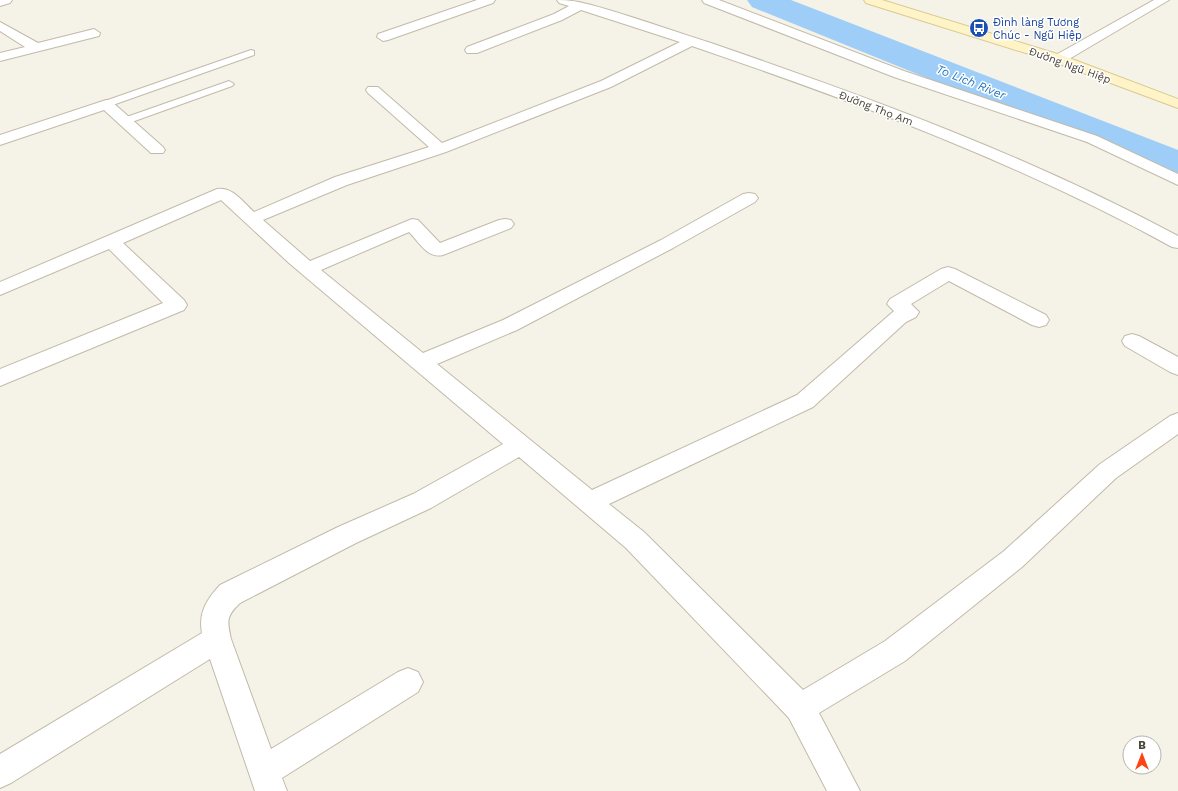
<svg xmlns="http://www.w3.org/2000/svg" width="1178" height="791" viewBox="0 0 1178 791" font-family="'Work Sans',sans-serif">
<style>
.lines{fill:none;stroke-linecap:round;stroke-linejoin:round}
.river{fill:#9ecef7;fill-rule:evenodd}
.lane-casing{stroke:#c2baa9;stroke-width:2}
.street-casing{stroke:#c2baa9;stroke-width:2}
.secondary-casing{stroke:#d9ca92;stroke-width:2}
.lane{fill:#fff;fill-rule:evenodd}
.street{fill:#fff;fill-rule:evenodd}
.secondary{fill:#fff4c7;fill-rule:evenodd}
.labels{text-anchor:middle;stroke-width:3;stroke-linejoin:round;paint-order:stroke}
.far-transit-label{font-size:11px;fill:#164399;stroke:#fff;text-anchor:start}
.far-street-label{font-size:11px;fill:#494235;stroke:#fff}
.far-water-label{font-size:12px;font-style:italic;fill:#2376c0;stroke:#fff}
</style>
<rect width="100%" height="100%" fill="#f5f2e7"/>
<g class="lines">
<path class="river" d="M 747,0 L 791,0 L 1178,150 L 1178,178 L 1163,174 L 752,7 Z"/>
<g class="lane-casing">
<path id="lane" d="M 251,50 L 254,51 L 254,55 L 110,106 L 106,107 L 101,104 L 102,102 Z
M 229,81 L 234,84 L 232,86 L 129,123 L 121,123 L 120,121 L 121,119 Z"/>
</g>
<g class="street-casing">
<path id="street" d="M 0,0 L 12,0 L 10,3 L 0,6 Z
M 477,0 L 495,0 L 493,3 L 388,40 L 383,41 L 377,37 L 378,34 Z
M 557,0 C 581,0 602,8 625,15 C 654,24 682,34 711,43 C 871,98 1029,156 1178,236 L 1178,248 L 1172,247 C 1019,163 856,102 692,46 L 611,87 L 446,152 L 347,185 L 263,220 L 310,261 L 412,219 L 418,220 L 440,243 L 499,220 L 505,219 L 511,220 L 514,224 L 511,228 L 443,255 C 428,259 419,242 409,232 L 321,270 L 423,353 L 503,320 L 661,240 L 743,194 L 749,193 L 755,194 L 758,198 L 755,202 L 673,248 L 517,330 L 437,364 L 592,490 L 797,395 L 894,311 L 887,304 L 890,299 L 941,269 L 948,267 L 955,269 L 1046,315 L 1049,320 L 1046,325 L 1039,327 L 1032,325 L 949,281 L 911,304 L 919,312 L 916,317 L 906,322 L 813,407 L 609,504 L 644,532 L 803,690 L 885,641 L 1004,551 L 1100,464 L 1170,416 L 1178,413 L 1178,434 L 1116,478 L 1022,567 L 905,661 L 819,713 L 860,791 L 827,791 L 789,718 L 626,548 L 519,457 L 431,508 L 356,543 L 240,603 C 226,616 227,621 231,639 L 271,749 L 398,672 L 408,668 L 418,672 L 423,682 L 418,692 L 282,778 L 287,791 L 255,791 L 210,659 L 11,783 L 0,788 L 0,754 L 202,633 C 198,613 207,599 220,585 L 338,527 L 413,494 L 503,444 L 289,263 L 221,200 L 123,243 L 184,300 L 187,305 L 184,310 L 0,386 L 0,369 L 163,303 L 109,249 L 0,295 L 0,282 L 217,189 C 232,186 243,202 254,212 L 335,177 L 429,147 L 368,93 L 366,90 L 368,87 L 378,87 L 442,143 L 601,81 L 680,42 L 581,10 L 562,20 L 477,53 L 467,53 L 465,50 L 467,47 L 554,14 L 569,6 L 559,3 Z
M 702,0 L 719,0 L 904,71 L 1097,136 L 1178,174 L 1178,185 L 1087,142 L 894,77 L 704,3 Z
M 1154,0 L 1169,0 L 1064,62 L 1054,62 L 1052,59 L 1054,56 Z
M 0,22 L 38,43 L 94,29 L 100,33 L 99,36 L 0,61 L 0,53 L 25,47 L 0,31 Z
M 106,100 L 111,101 L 163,147 L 165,150 L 163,153 L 151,153 L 104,110 L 0,145 L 0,135 Z
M 1132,334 L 1139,336 L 1178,357 L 1178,375 L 1170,372 L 1125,346 L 1122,341 L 1125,336 Z"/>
</g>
<g class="secondary-casing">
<path id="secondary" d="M 864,0 L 882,0 L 1064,56 L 1178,99 L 1178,108 L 1054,62 L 866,3 Z"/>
</g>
<use href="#lane" class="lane"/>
<use href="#street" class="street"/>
<use href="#secondary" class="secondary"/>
</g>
<defs>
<g id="bus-disc" transform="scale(1)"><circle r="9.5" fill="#1a4fb4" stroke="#fff"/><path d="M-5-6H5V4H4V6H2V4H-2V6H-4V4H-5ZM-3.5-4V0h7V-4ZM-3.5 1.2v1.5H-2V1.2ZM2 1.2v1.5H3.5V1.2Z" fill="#fff"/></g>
</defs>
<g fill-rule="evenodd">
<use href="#bus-disc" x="979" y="28"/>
</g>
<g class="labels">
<g class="far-transit-label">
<text x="993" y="26">Đình làng Tương<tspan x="993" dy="13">Chúc - Ngũ Hiệp</tspan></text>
</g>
<g class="far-street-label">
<text transform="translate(1070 65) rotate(20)" y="4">Đường Ngũ Hiệp</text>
<text transform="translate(876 108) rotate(21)" y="4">Đường Thọ Am</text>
</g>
<g class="far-water-label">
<text transform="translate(971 82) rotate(22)" y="4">To Lich River</text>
</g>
</g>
<g transform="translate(1142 755)"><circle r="19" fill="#ffffff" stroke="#b6b3ae"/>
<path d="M0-3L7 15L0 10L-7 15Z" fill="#ff4414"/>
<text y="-6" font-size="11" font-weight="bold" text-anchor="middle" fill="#494235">B</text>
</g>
</svg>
